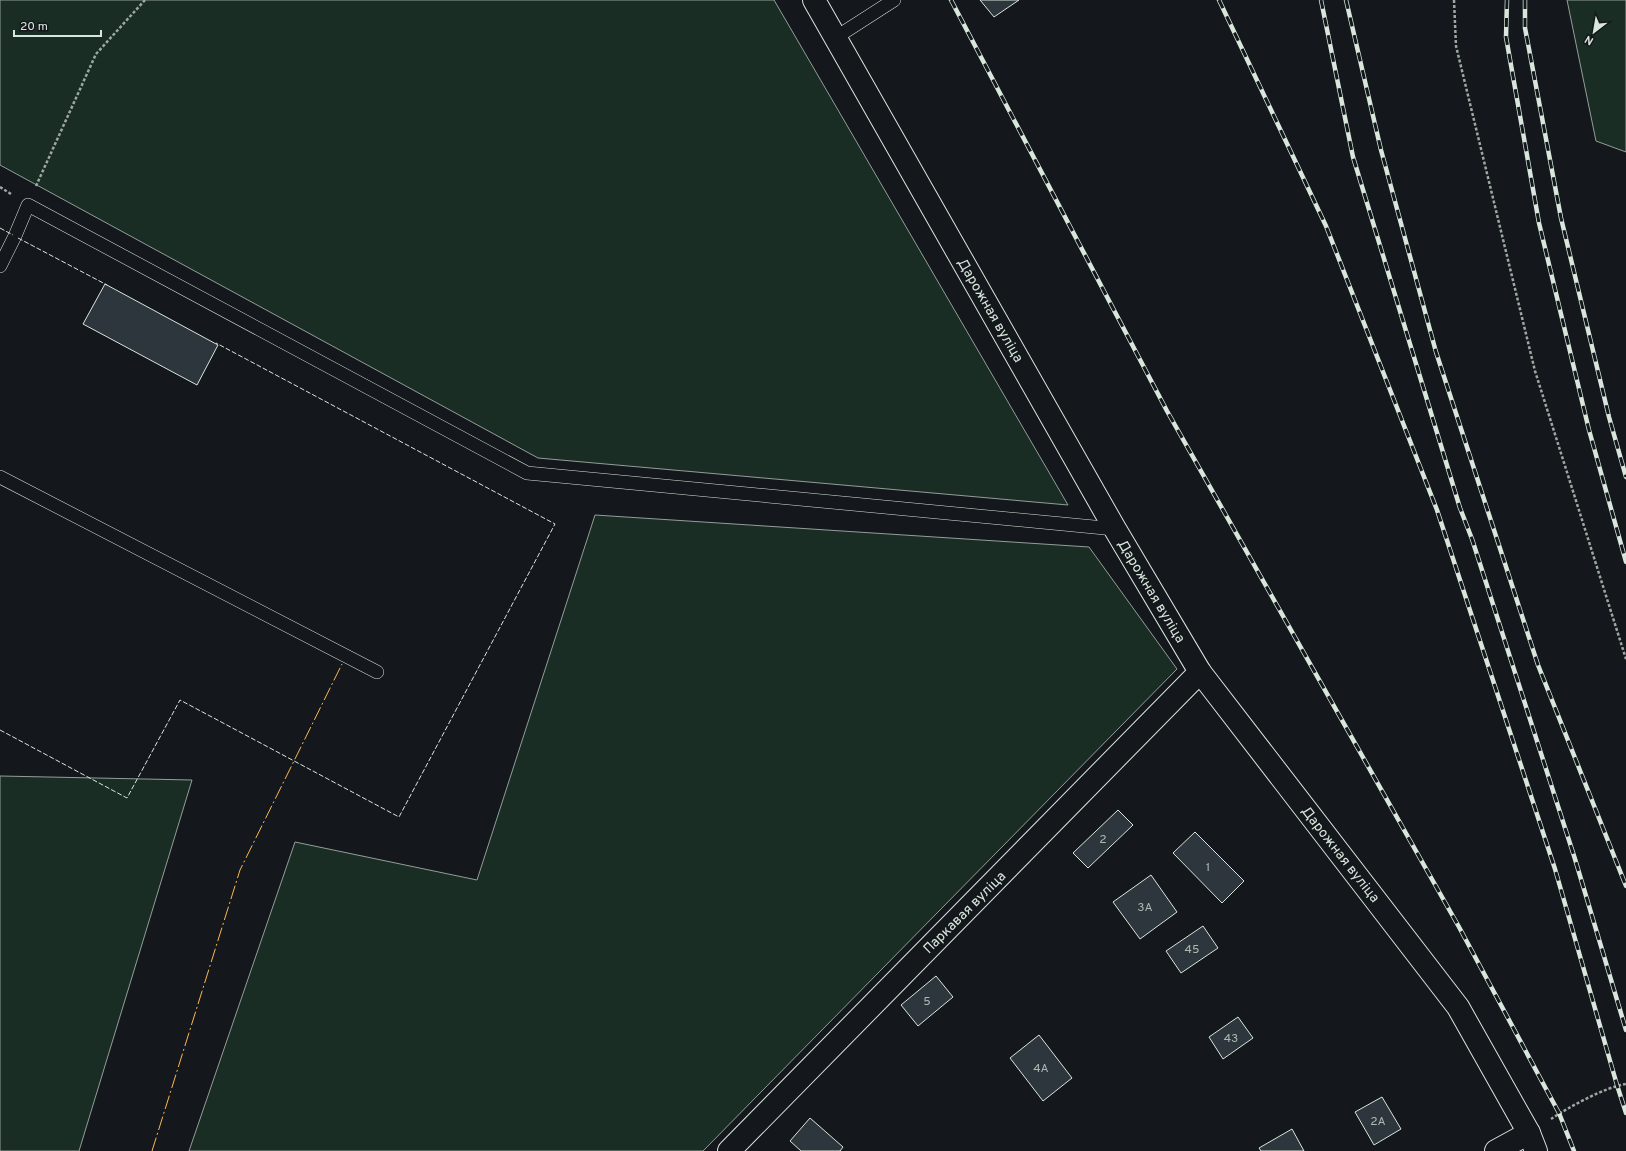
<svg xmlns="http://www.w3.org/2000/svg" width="1626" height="1151" viewBox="0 0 1626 1151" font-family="Overpass,sans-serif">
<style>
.green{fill:#1a2d24;stroke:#939e99}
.building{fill:#2c363c;stroke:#d8e6dc}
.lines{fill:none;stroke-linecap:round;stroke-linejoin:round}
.lane-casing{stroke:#d8e6dc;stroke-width:14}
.street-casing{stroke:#d8e6dc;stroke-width:24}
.secondary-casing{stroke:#d8e6dc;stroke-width:24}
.path{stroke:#9da8a2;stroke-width:2.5;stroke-dasharray:3 2;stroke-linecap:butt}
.lane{stroke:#14181c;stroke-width:13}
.street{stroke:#14181c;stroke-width:22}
.secondary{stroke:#14181c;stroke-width:22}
.rail-casing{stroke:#d8e6dc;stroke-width:4.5}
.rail{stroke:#14181c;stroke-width:3;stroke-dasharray:9;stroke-linecap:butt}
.fence{stroke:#d8e6dc;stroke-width:1;stroke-dasharray:5 2;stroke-linecap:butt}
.power{stroke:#ffb74d;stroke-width:1;stroke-dasharray:14 3 2 3;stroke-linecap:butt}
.labels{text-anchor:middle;stroke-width:3;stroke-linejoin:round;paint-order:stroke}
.number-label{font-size:12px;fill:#adbab4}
.street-label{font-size:14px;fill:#d8e6dc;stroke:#14181c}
</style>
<rect width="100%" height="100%" fill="#14181c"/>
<path class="green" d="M 0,0 L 774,0 L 1068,505 L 538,458 L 0,165 Z
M 1567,0 L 1626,0 L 1626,152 L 1596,141 Z
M 595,515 L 1089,547 L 1177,669 L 703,1151 L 189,1151 L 295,842 L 477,880 Z
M 0,776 L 192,780 L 79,1151 L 0,1151 Z"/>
<path class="building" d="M 980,0 L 1019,0 L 994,17 Z
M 105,284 L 218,345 L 197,385 L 83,324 Z
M 1118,810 L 1133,825 L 1088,868 L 1073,853 Z
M 1195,832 L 1244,881 L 1222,903 L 1173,853 Z
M 1151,875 L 1177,912 L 1140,939 L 1113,902 Z
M 1203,926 L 1218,948 L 1181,973 L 1166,951 Z
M 936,976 L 953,997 L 918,1026 L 901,1005 Z
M 1238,1017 L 1253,1038 L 1223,1059 L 1209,1037 Z
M 1039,1035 L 1072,1078 L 1043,1101 L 1010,1058 Z
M 1382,1097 L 1401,1129 L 1374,1145 L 1355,1112 Z
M 810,1118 L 843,1147 L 840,1151 L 801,1151 L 790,1141 Z
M 1292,1129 L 1304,1151 L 1261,1151 L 1259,1148 Z"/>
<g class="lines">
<g class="lane-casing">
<path id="lane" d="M 835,38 L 894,0
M 0,266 L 15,236 L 28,205 L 527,473 L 1115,529
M 0,477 L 377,672"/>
</g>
<g class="street-casing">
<path id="street" d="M 814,0 L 1115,529 L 1200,672
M 1496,1151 L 1529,1133"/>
</g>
<g class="secondary-casing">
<path id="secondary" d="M 729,1151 L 1200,672 L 1458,1007 L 1529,1133 L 1536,1151"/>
</g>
<path class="path" d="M 1454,0 L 1456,46 L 1535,371 L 1626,659
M 36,186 L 96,54 L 145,0
M 0,187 L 11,194
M 1551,1119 C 1569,1107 1605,1087 1626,1084"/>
<use href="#lane" class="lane"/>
<use href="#street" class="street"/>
<use href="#secondary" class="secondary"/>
<g class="rail-casing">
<path id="rail" d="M 951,0 L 1167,411 L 1459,927 L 1559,1113 L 1574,1151
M 1219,0 L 1326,226 L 1437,510 L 1555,869 L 1617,1085 L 1626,1113
M 1321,0 L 1353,157 L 1460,508 L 1472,539 L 1575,859 L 1626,1030
M 1346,0 L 1381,150 L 1436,352 L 1538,665 L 1626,886
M 1507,0 L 1506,37 L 1539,223 L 1589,430 L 1626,562
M 1525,0 L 1525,28 L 1561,218 L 1609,417 L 1626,477"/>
</g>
<use href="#rail" class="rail"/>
<path class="fence" d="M 0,228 L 13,235
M 18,238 L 107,285
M 0,730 L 127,798 L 180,700 L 399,817 L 555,524 L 216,343"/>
<path class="power" d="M 152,1151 L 240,870 L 342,664"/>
</g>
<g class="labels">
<g class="number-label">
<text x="1103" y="843">2</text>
<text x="1208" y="871">1</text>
<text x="1145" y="911">3А</text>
<text x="1192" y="953">45</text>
<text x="927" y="1005">5</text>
<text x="1231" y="1042">43</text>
<text x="1041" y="1072">4А</text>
<text x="1378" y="1125">2А</text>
</g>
<g class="street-label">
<text transform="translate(991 310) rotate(60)" y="5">Дарожная вуліца</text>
<text transform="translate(1152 591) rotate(59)" y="5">Дарожная вуліца</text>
<text transform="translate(1341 854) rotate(52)" y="5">Дарожная вуліца</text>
<text transform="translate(964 912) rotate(-45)" y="5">Паркавая вуліца</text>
</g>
</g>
<g transform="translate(1594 32) rotate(211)" stroke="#14181c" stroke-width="3" paint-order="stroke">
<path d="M0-3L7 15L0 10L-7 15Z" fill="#d8e6dc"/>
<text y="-6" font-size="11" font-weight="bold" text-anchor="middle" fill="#d8e6dc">N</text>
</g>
<path d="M14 30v6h87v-6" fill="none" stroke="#d8e6dc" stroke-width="2"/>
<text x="20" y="30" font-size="12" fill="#d8e6dc" stroke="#14181c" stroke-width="3" paint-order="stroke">20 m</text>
</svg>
